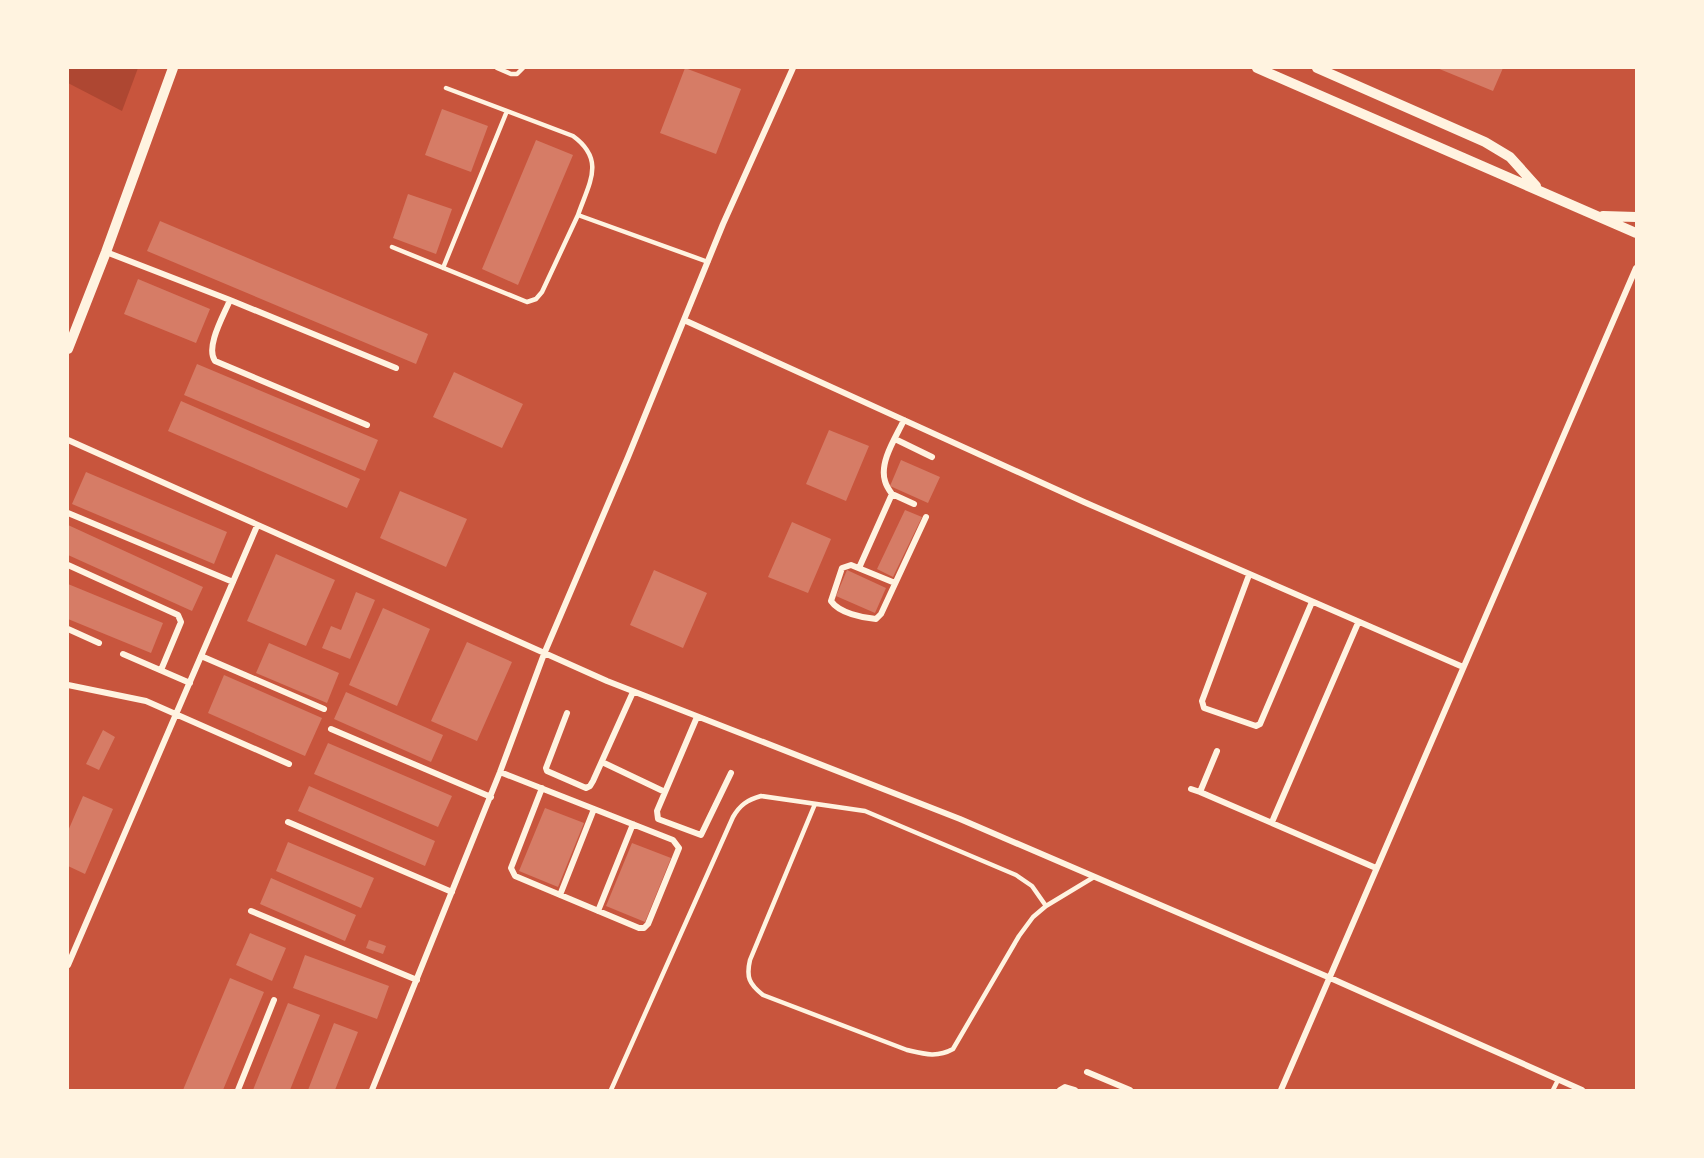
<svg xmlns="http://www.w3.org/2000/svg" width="1704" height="1158" viewBox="0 0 1704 1158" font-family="Commissioner,sans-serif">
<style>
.green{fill:#ae4732}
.building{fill:#d67c66}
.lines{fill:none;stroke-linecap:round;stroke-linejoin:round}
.service{stroke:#fff3e0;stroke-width:4.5}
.minor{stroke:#fff3e0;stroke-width:6}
.tertiary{stroke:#fff3e0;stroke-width:10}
</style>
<rect width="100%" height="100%" fill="#c8553d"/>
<path class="green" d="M 68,68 L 138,68 L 122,111 L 68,83 Z"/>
<path class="building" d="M 685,68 L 741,89 L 716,154 L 660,133 Z
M 1437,68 L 1503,68 L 1493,91 Z
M 442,109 L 488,126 L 471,172 L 425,155 Z
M 536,140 L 573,155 L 518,285 L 482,269 Z
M 408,194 L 452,209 L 436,254 L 393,238 Z
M 160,221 L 428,334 L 416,364 L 147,251 Z
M 138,279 L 210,309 L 196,343 L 124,314 Z
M 197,364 L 378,440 L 365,471 L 184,395 Z
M 454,372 L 523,404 L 502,448 L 433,417 Z
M 181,401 L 360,479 L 347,508 L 168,431 Z
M 829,430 L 869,446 L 846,501 L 806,484 Z
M 901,460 L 940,477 L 928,503 L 890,486 Z
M 86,472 L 227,532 L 214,564 L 72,504 Z
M 400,491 L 467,519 L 446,567 L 380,538 Z
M 905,510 L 922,517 L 893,577 L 877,569 Z
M 792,522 L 831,539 L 808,593 L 768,577 Z
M 68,525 L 203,587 L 192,611 L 68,555 Z
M 276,554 L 335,580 L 306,646 L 247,621 Z
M 654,570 L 707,593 L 683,648 L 630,625 Z
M 847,570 L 886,588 L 875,613 L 836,596 Z
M 68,584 L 163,623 L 151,653 L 68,619 Z
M 356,592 L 375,600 L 350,659 L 322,648 L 331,626 L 341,630 Z
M 383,608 L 430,629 L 397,706 L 349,685 Z
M 467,642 L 512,662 L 477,741 L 431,721 Z
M 269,643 L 339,673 L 327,703 L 256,673 Z
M 224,675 L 322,718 L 305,756 L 208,713 Z
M 346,692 L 443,735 L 431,762 L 334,719 Z
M 103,730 L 115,737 L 99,770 L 86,764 Z
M 328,743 L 452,796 L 438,827 L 314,774 Z
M 309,786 L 435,841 L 425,866 L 298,811 Z
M 83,796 L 113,809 L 85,874 L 68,866 L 68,831 Z
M 545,808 L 584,823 L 558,887 L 519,871 Z
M 288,842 L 374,878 L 361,908 L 276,871 Z
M 632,843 L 671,858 L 645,922 L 606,906 Z
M 271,878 L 356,915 L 345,941 L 260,904 Z
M 250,933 L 286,948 L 272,981 L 236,965 Z
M 369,940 L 386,946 L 383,954 L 366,948 Z
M 305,955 L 389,986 L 377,1019 L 293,988 Z
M 230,978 L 264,992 L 223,1090 L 183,1090 Z
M 288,1003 L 320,1015 L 290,1090 L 253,1090 Z
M 334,1023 L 358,1032 L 335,1090 L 308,1090 Z"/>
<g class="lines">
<path class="service" d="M 497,68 L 511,74 L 517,74 L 523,68
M 446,88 L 573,136 C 606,160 589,183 578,215
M 392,247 L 527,302 L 536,299 L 542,292 L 578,215 L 708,262
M 443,268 L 507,111
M 815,804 L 750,960 C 746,977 749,984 763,995 L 907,1050 C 924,1054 937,1058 953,1049 L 1019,936 L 1033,917 L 1046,906 L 1094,877
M 611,1090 L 733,817 C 740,805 747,800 761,796 L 865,811 L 1016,875 L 1032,886 L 1046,906
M 1553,1090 L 1558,1080"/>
<path class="minor" d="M 106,252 L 230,300 L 396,368
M 230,300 C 224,315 205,347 215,361 L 367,425
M 684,320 L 1084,502 L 1463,667
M 895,439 L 932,457
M 68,440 L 607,681 L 960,819 L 1328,977 L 1582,1090
M 892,494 L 914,504
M 68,513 L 233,582
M 68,565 L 178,615 L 181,622 L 161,670
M 859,568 L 892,494 C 889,490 886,485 885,481 C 879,462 896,437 904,420
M 1249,575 L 1202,701 L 1204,708 L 1256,726 L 1260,724 L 1312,602
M 895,583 L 851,565 L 842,568 L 831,601 C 839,613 863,618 876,619 L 881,614 L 926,517
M 68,629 L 99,643
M 123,654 L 190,683
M 201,656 L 324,709
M 68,685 L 146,701 L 289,764
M 567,713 L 546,768 L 547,771 L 586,788 L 590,786 L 593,781 L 633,692
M 697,717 L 657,811 L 658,819 L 701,835 L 731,773
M 331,729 L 491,797
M 602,762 L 665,792
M 500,772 C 558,795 615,817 673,840 L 679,848 L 648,924 L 644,928 L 639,928 L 515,876 L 511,868 L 542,788
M 1191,789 L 1200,792 L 1217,751
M 1200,792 L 1376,868
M 288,822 L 452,892
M 1272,822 L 1358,623
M 560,895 L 594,809
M 251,911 L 417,980
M 598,911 L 633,824
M 68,965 L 257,526
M 1087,1072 L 1130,1090
M 238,1090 L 274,1000
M 372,1090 L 500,772 L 544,654 L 628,457 L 723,224 L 793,68
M 1060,1090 L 1065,1087 L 1075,1090
M 1281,1090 L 1636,268"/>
<path class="tertiary" d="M 1257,68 L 1636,233
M 1317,68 L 1485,142 L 1510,157 L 1536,186
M 1603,216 L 1636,217
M 68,349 L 106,252 L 173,68"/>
</g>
<rect width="1704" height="1158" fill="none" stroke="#fff3e0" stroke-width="138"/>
</svg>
